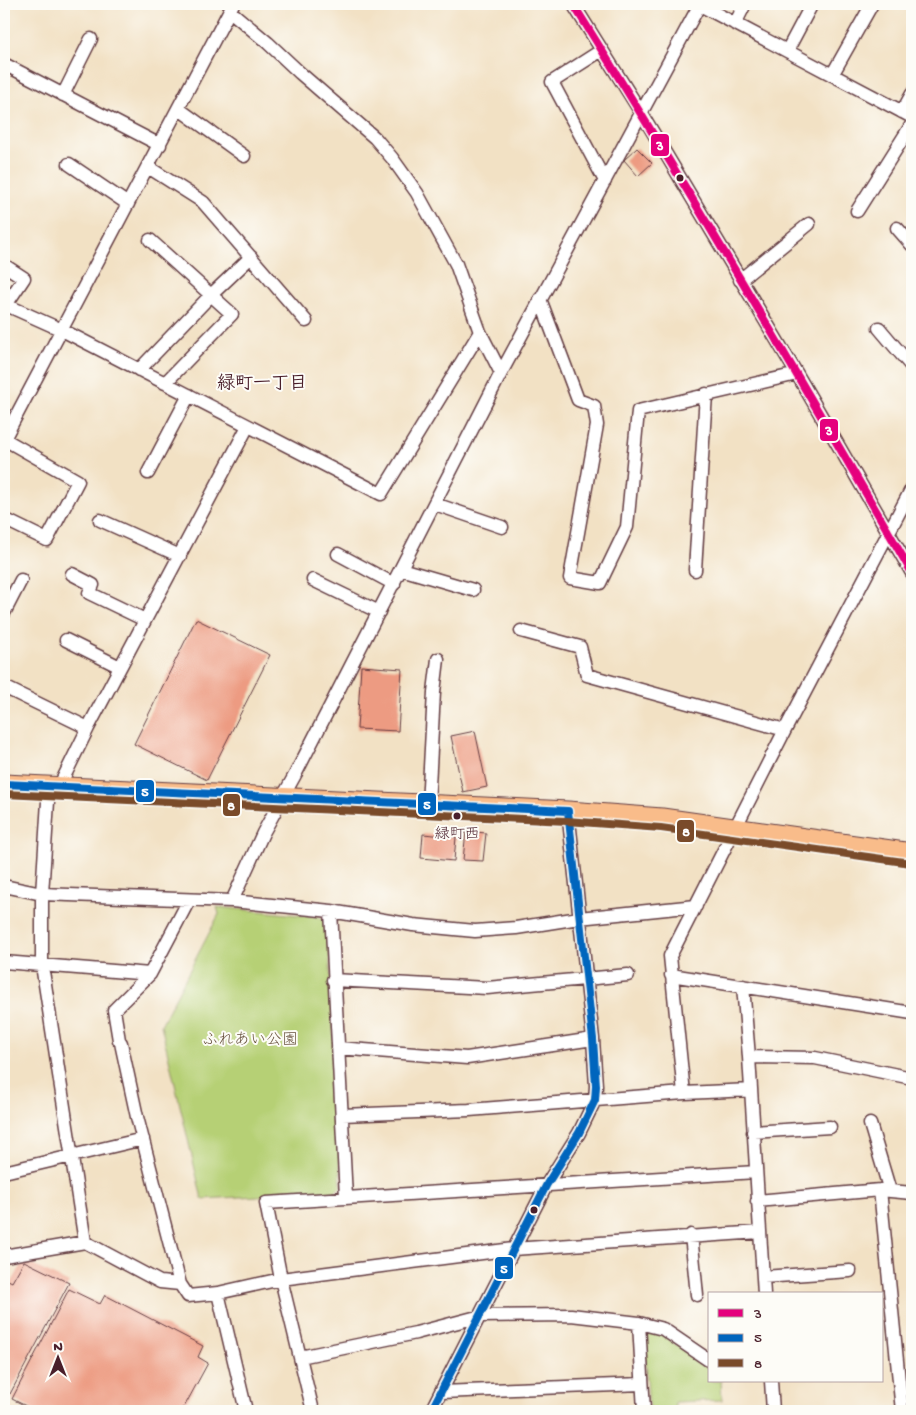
<svg xmlns="http://www.w3.org/2000/svg" width="916" height="1415" viewBox="0 0 916 1415" font-family="'Gochi Hand','Klee One',sans-serif">
<style>
.green{fill:#b6d075;stroke:#807850}
.building{fill:#ed9b82}
.lines{fill:none;stroke-linecap:round;stroke-linejoin:round}
.minor-casing{stroke:#633c42;stroke-width:15}
.highway-casing{stroke:#633c42;stroke-width:21}
.minor{stroke:#fff;stroke-width:12}
.highway{stroke:#f9bc8a;stroke-width:19}
.bus-1-casing{stroke:#fdfcf7;stroke-width:11}
.bus-2-casing{stroke:#fdfcf7;stroke-width:11}
.bus-3-casing{stroke:#fdfcf7;stroke-width:11}
.bus-1{stroke:#e5007d;stroke-width:8}
.bus-2{stroke:#0065bd;stroke-width:8}
.bus-3{stroke:#7a4b2a;stroke-width:8}
.bus-dot{fill:#4a1f2b;stroke:#fdfcf7;stroke-width:2}
.labels{text-anchor:middle;stroke-width:4;stroke-linejoin:round;paint-order:stroke}
.bus-label{font-size:15px;fill:#4a1f2b;stroke:#fdfcf7}
.park-label{font-size:16px;fill:#6a5441;stroke:#fdfcf7}
.neighbourhood-label{font-size:18px;font-weight:bold;fill:#4a1f2b;stroke:#fdfcf7}
.line-badge{stroke:#fdfcf7;stroke-width:2}
.badge-label{font-size:14px;text-anchor:middle;font-weight:bold;fill:#fff}
</style>
<rect width="100%" height="100%" fill="#fdfcf7"/>
<filter id="ink" filterUnits="userSpaceOnUse"><feTurbulence type="fractalNoise" baseFrequency=".02" numOctaves="2"/><feDisplacementMap in="SourceGraphic" scale="10" xChannelSelector="R" yChannelSelector="G"/><feConvolveMatrix kernelMatrix="1 2 1 2 8 2 1 2 1" color-interpolation-filters="sRGB"/></filter>
<filter id="wash" filterUnits="userSpaceOnUse"><feTurbulence type="fractalNoise" baseFrequency=".0096" numOctaves="4" result="noise"/><feDisplacementMap in="SourceGraphic" scale="20" xChannelSelector="R" yChannelSelector="G"/><feGaussianBlur stdDeviation="1.12" result="paint"/><feColorMatrix in="noise" values="0 0 0 0 0 0 0 0 0 0 0 0 0 0 0 0 0 1.4 0 .05"/><feComposite in="paint" operator="in"/></filter>
<g filter="url(#wash)">
<rect width="100%" height="100%" fill="#f2e1c4"/>
<path class="green" d="M 217,907 L 319,917 L 328,925 L 341,1186 L 335,1192 L 202,1199 L 161,1025 L 219,914 Z
M 652,1328 L 710,1368 L 710,1381 L 721,1381 L 722,1400 L 675,1402 L 675,1411 L 649,1411 L 644,1332 Z"/>
<g id="blocks">
<path class="building" d="M 637,148 L 652,163 L 638,176 L 624,160 Z
M 196,619 L 270,655 L 207,780 L 134,744 Z
M 361,666 L 402,669 L 398,731 L 357,729 Z
M 475,731 L 487,787 L 463,792 L 451,736 Z
M 466,831 L 486,833 L 483,861 L 463,860 Z
M 423,834 L 456,837 L 454,861 L 421,858 Z
M 24,1261 L 69,1283 L 10,1394 L 4,1391 L 4,1278 L 12,1282 Z
M 69,1289 L 100,1304 L 105,1295 L 203,1346 L 198,1357 L 208,1363 L 182,1411 L 36,1411 L 12,1399 Z"/>
</g>
</g>
<g filter="url(#ink)">
<use href="#blocks" fill-opacity="0" stroke="#633c42" stroke-width="1"/>
<g class="lines">
<g class="minor-casing">
<path id="minor" d="M 573,4 L 642,114 L 797,374 L 912,573
M 698,4 L 912,117
M 230,11 L 268,43 L 300,73 L 375,138 L 392,158 L 417,193 L 456,264 L 480,332 L 501,373
M 735,24 L 745,4
M 602,50 L 552,82 L 605,181
M 787,51 L 812,4
M 4,64 L 160,145
M 832,75 L 872,4
M 63,95 L 91,39
M 179,109 L 244,156
M 902,112 L 912,94
M 69,164 L 128,204
M 148,167 L 203,202 L 306,321
M 857,211 L 912,124
M 897,228 L 912,245
M 150,240 L 232,314 L 165,383
M 4,265 L 24,278 L 6,305
M 740,280 L 809,224
M 540,299 L 578,400 L 594,406 L 597,425 L 570,578 L 600,583 L 627,527 L 638,411 L 797,374
M 4,304 L 62,330 L 381,494 L 480,332
M 879,328 L 912,367
M 139,370 L 211,295 L 251,257
M 4,439 L 233,4
M 148,473 L 189,395
M 435,504 L 502,527
M 4,519 L 47,540 L 78,481 L 4,439
M 100,520 L 180,556
M 338,554 L 394,584
M 401,569 L 473,590
M 695,570 L 706,394
M 72,574 L 93,585 L 89,593 L 145,620
M 313,580 L 379,612
M 4,613 L 21,580
M 521,631 L 580,647 L 587,675 L 785,730
M 66,640 L 120,667
M 4,687 L 88,728
M 49,786 L 42,894 L 42,965 L 85,1242
M 59,787 L 88,728 L 248,426
M 428,805 L 434,692 L 438,659
M 4,886 L 42,894 L 232,901 L 331,911 L 413,925 L 475,931 L 516,928 L 579,918 L 696,906
M 189,900 L 150,974 L 114,1010 L 119,1040 L 121,1043 L 137,1117 L 180,1284 L 188,1296 L 218,1293 L 281,1279 L 513,1249 L 760,1232
M 232,901 L 263,833 L 296,773 L 501,373 L 700,4
M 331,911 L 346,1197
M 4,962 L 150,974
M 671,975 L 912,1013
M 333,980 L 487,988 L 628,975
M 743,986 L 749,1057 L 764,1294
M 338,1048 L 467,1058 L 593,1039
M 749,1057 L 815,1058 L 912,1078
M 684,1093 L 670,956 L 785,730 L 912,488
M 342,1115 L 469,1110 L 684,1093 L 751,1090
M 870,1124 L 890,1191
M 753,1132 L 830,1127
M 4,1172 L 143,1139
M 880,1190 L 902,1411
M 757,1201 L 880,1190 L 912,1193
M 691,1235 L 697,1295
M 4,1256 L 85,1242 L 160,1282 L 180,1284
M 763,1277 L 850,1271
M 218,1293 L 246,1411
M 639,1323 L 644,1411
M 300,1357 L 416,1333 L 481,1316 L 571,1315 L 639,1323 L 663,1329 L 710,1361
M 771,1381 L 773,1411
M 442,1392 L 642,1384
M 313,1411 L 281,1279 L 266,1203 L 756,1172
M 431,1411 L 547,1184 L 579,1133 L 595,1100 L 596,1086 L 593,1039 L 568,811"/>
</g>
<g class="highway-casing">
<path id="highway" d="M 4,784 L 568,811 L 662,818 L 912,853"/>
</g>
<use href="#minor" class="minor"/>
<use href="#highway" class="highway"/>
<g class="bus-1-casing">
<path id="bus-1" d="M 573,4 C 690,191 802,382 912,573"/>
</g>
<g class="bus-2-casing">
<path id="bus-2" d="M 4,784 L 568,811
M 431,1411 L 547,1184 L 579,1133 L 595,1100 L 596,1086 L 593,1039 L 568,811"/>
</g>
<g class="bus-3-casing">
<path id="bus-3" d="M 4,794 L 567,821 L 661,828 L 911,863"/>
</g>
<use href="#bus-1" class="bus-1"/>
<use href="#bus-2" class="bus-2"/>
<use href="#bus-3" class="bus-3"/>
</g>
</g>
<g class="bus-dot">
<circle cx="680" cy="178" r="4.5"/>
<circle cx="457" cy="816" r="4.5"/>
<circle cx="534" cy="1210" r="4.5"/>
</g>
<g class="labels">
<g class="bus-label">
<text x="457" y="838">緑町西</text>
</g>
<g class="park-label">
<text x="250" y="1044">ふれあい公園</text>
</g>
<g class="neighbourhood-label">
<text x="262" y="388">緑町一丁目</text>
</g>
</g>
<g class="line-badge">
<rect x="650" y="133" width="20" height="24" rx="5" fill="#e5007d"/>
<rect x="819" y="418" width="20" height="24" rx="5" fill="#e5007d"/>
<rect x="135" y="779" width="20" height="24" rx="5" fill="#0065bd"/>
<rect x="417" y="792" width="20" height="24" rx="5" fill="#0065bd"/>
<rect x="222" y="793" width="19" height="24" rx="5" fill="#7a4b2a"/>
<rect x="676" y="819" width="19" height="24" rx="5" fill="#7a4b2a"/>
<rect x="494" y="1256" width="20" height="24" rx="5" fill="#0065bd"/>
</g>
<g class="badge-label">
<text x="660" y="150">3</text>
<text x="829" y="435">3</text>
<text x="145" y="796">5</text>
<text x="427" y="809">5</text>
<text x="231" y="810">8</text>
<text x="686" y="836">8</text>
<text x="504" y="1273">5</text>
</g>
<rect width="916" height="1415" fill="none" stroke="#fdfcf7" stroke-width="20"/>
<rect x="708" y="1292" width="175" height="90" fill="#fdfcf7" stroke="#b5a4a5"/>
<rect x="718" y="1309" width="25" height="8" fill="#e5007d" stroke="#b5a4a5"/>
<text x="754" y="1318" font-size="15" fill="#4a1f2b">3</text>
<rect x="718" y="1334" width="25" height="8" fill="#0065bd" stroke="#b5a4a5"/>
<text x="754" y="1342" font-size="15" fill="#4a1f2b">5</text>
<rect x="718" y="1359" width="25" height="8" fill="#7a4b2a" stroke="#b5a4a5"/>
<text x="754" y="1368" font-size="15" fill="#4a1f2b">8</text>
<g transform="translate(58 1358)" stroke="#fdfcf7" stroke-width="4" paint-order="stroke">
<path d="M0-4L9 19L0 12L-9 19Z" fill="#4a1f2b"/>
<text y="-8" font-size="14" font-weight="bold" text-anchor="middle" fill="#4a1f2b">N</text>
</g>
</svg>
